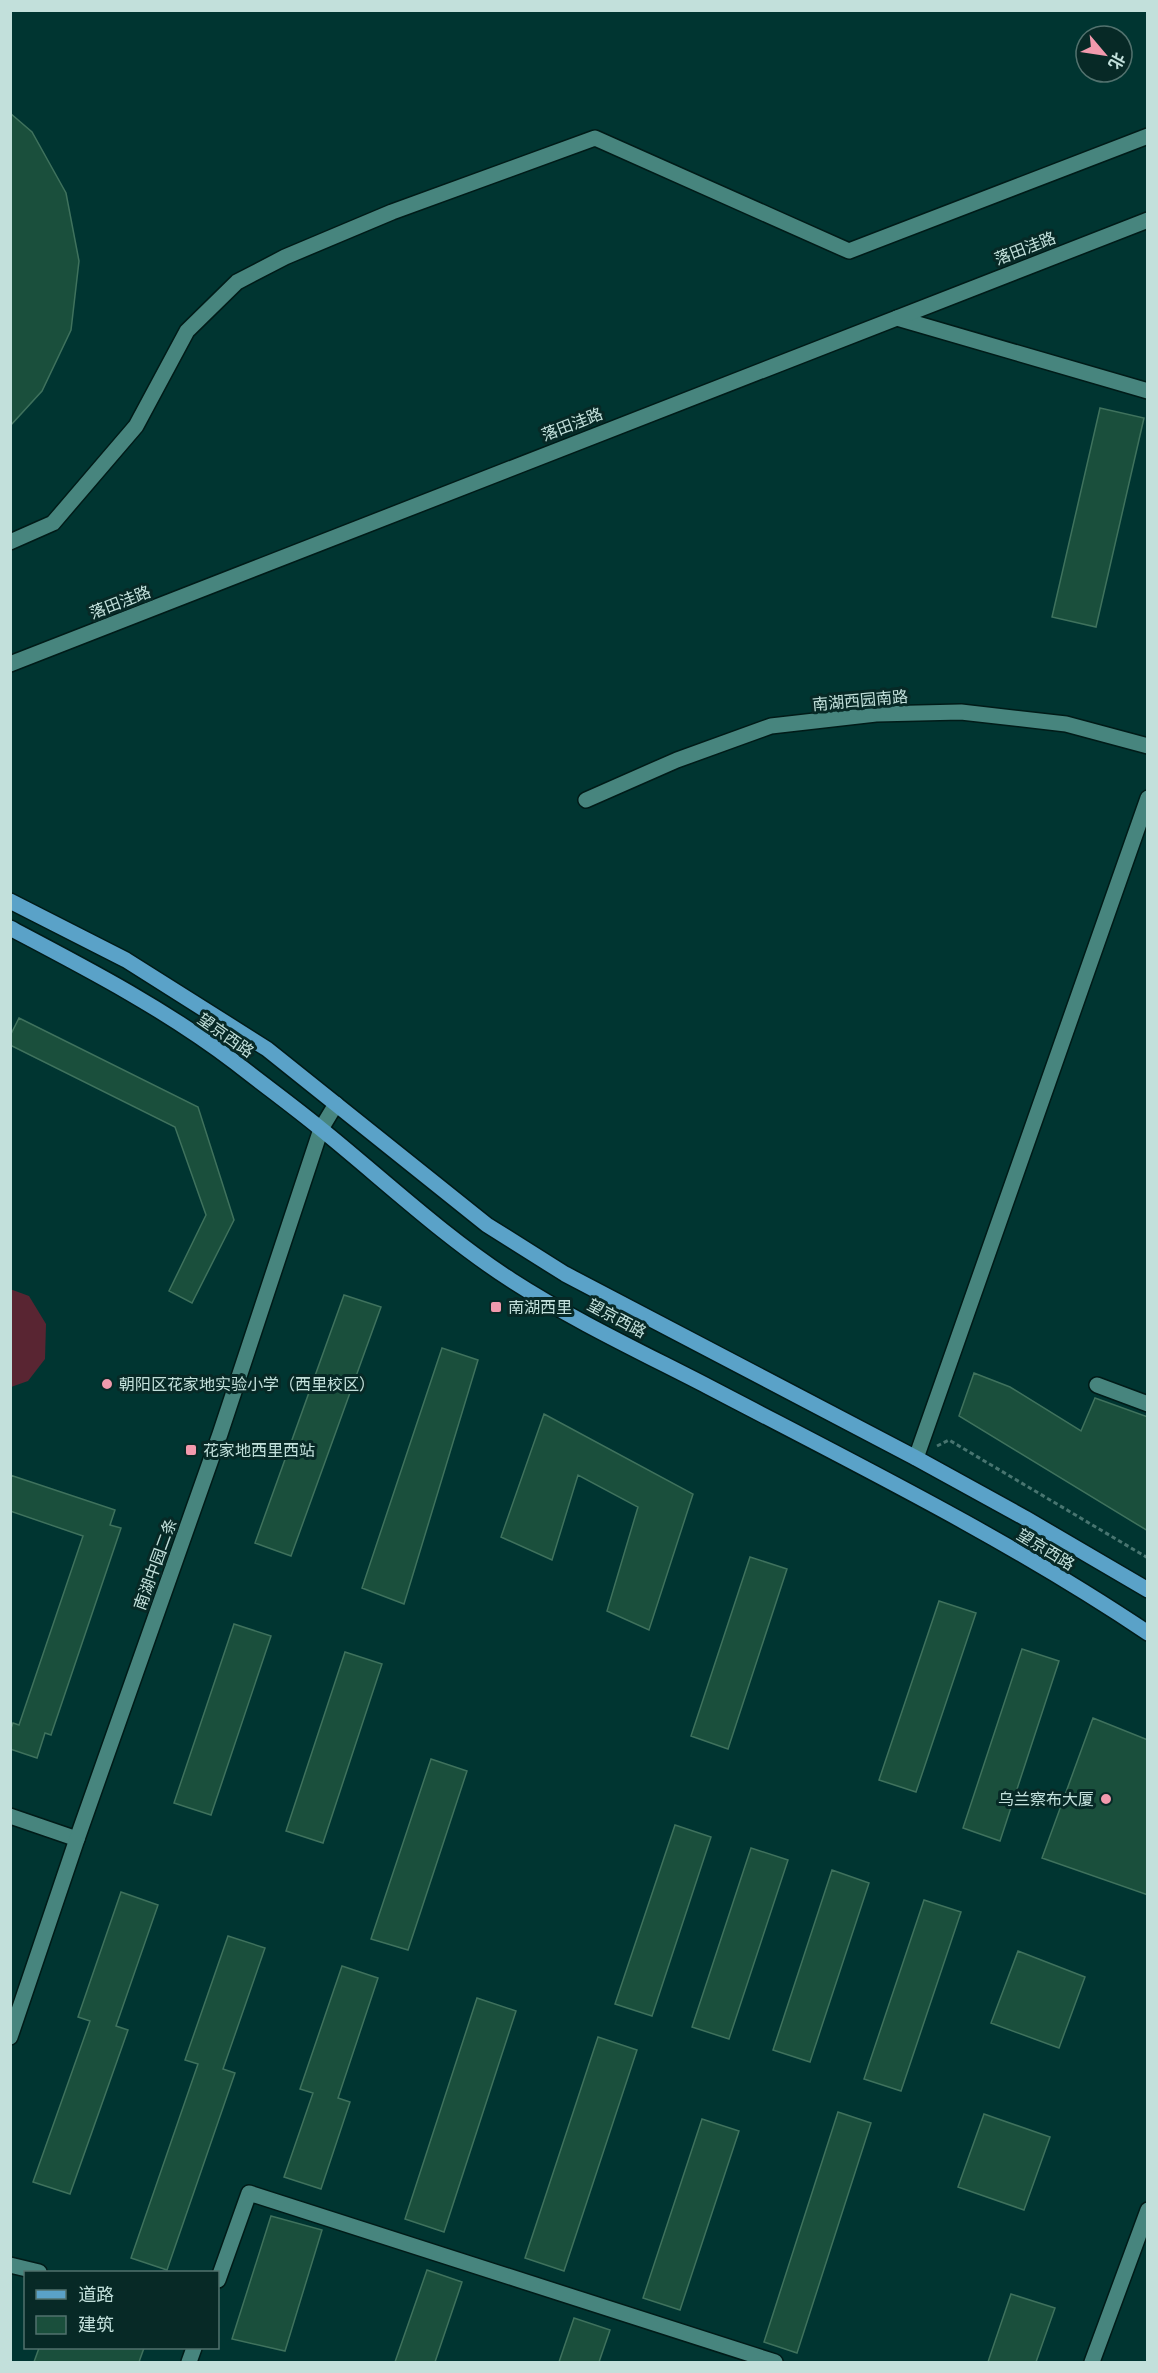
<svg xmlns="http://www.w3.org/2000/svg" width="1158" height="2373" viewBox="0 0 1158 2373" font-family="'DejaVu Sans','Noto Sans SC',sans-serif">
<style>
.green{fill:#592532}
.building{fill:#1a4f3c;stroke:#3f725d;stroke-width:1.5}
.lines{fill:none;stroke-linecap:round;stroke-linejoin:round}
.minor-casing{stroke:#001b18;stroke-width:18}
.tertiary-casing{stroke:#001b18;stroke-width:18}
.primary-casing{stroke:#001b18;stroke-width:18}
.path{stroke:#487570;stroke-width:3;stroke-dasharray:4.5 3;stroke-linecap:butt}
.minor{stroke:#47857e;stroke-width:15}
.tertiary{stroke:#47857e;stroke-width:15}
.primary{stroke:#5aa2c8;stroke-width:15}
.poi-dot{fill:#f29aad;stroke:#072926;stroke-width:2}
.labels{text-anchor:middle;stroke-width:6;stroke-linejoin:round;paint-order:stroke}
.street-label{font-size:16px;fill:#c2e0db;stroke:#072926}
.poi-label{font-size:16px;fill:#c2e0db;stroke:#072926;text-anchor:start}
</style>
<rect width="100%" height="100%" fill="#003531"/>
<path class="green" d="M 10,1289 L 29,1296 L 46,1324 L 45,1359 L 28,1381 L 11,1387 Z"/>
<path class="building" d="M 10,113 L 32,132 L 66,193 L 79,261 L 71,330 L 42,391 L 10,426 Z
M 1100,408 L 1144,418 L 1096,627 L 1052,617 Z
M 19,1018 L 198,1107 L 234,1220 L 192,1303 L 169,1291 L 206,1215 L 175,1127 L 10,1045 L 10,1036 Z
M 344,1295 L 381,1307 L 291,1556 L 255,1543 Z
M 442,1348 L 478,1360 L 404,1604 L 362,1588 Z
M 974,1373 L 1010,1387 L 1081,1431 L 1095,1398 L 1148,1417 L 1148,1531 L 959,1416 Z
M 544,1414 L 693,1494 L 649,1630 L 607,1611 L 638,1507 L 578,1475 L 552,1560 L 501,1537 Z
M 10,1475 L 115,1510 L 110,1525 L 121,1528 L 51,1735 L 45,1733 L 37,1758 L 10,1749 L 10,1731 L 13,1723 L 19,1725 L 83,1536 L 10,1511 Z
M 750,1557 L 787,1569 L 728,1749 L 691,1736 Z
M 939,1601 L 976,1613 L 916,1792 L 879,1780 Z
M 234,1624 L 271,1636 L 211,1815 L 174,1803 Z
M 1022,1649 L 1059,1661 L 1000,1841 L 963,1828 Z
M 345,1652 L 382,1664 L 323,1843 L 286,1831 Z
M 1093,1718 L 1148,1740 L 1148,1895 L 1042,1858 Z
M 431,1759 L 467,1771 L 408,1950 L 371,1939 Z
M 675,1825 L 711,1837 L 652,2016 L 615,2004 Z
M 751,1848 L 788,1860 L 729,2039 L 692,2027 Z
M 832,1870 L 869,1883 L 810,2062 L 773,2050 Z
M 121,1892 L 158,1905 L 116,2026 L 128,2030 L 70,2194 L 33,2182 L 90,2021 L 78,2017 Z
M 924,1900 L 961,1912 L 901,2091 L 864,2079 Z
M 228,1936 L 265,1948 L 223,2069 L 235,2073 L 167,2270 L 131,2258 L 198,2064 L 185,2060 Z
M 1018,1951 L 1085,1977 L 1059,2048 L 991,2023 Z
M 342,1966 L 378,1978 L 338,2098 L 350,2102 L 321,2189 L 284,2177 L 313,2093 L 300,2089 Z
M 477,1998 L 516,2011 L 444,2232 L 405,2219 Z
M 598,2037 L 637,2050 L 564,2271 L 525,2258 Z
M 838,2112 L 871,2123 L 797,2353 L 764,2342 Z
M 984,2114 L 1050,2137 L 1024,2210 L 958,2187 Z
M 702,2119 L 739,2131 L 680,2310 L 643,2298 Z
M 271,2216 L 322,2230 L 285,2351 L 232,2339 Z
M 427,2270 L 462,2282 L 435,2362 L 395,2362 Z
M 1011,2294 L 1055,2308 L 1036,2362 L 988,2362 Z
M 574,2318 L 610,2330 L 599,2362 L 559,2362 Z
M 39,2348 L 144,2348 L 139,2362 L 34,2362 Z"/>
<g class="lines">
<g class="minor-casing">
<path id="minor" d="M 897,318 L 1148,391
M 10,542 L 53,523 L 136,426 L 187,331 L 237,282 L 285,257 L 392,212 L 595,138 L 849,251 L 1148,136
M 1097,1385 L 1148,1404
M 10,1816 L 77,1839
M 10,2265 L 39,2272
M 218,2280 L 249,2193 L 775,2362
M 189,2362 L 194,2348"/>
</g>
<g class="tertiary-casing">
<path id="tertiary" d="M 10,664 L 1148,220
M 586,800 L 677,760 L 771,726 L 876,714 L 961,712 L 1066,724 L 1148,746
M 916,1458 L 1148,798
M 10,2037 L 77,1839 L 220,1434 L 321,1129 L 336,1104
M 1092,2362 L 1148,2210"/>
</g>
<g class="primary-casing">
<path id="primary" d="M 10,901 L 126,960 L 267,1049 L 487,1225 L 565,1274 L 916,1458 L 1025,1518 L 1148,1590
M 10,928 C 88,969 165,1009 236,1063 C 264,1085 293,1106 321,1129 C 384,1180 443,1236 511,1280 C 573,1320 641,1352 707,1386 C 856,1464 1008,1539 1148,1633"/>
</g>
<path class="path" d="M 937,1446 L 949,1440 L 1148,1558"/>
<use href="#minor" class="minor"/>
<use href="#tertiary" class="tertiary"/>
<use href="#primary" class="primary"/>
</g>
<g class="poi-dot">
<rect x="490" y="1301" width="12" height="12" rx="3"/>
<circle cx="107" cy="1384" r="6"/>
<rect x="185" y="1444" width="12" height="12" rx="3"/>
<circle cx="1106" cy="1799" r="6"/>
</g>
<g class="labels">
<g class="street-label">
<text transform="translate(1025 248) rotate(-21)" y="6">落田洼路</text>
<text transform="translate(572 424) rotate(-21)" y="6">落田洼路</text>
<text transform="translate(120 602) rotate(-21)" y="6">落田洼路</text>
<text transform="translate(860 700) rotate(-5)" y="6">南湖西园南路</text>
<text transform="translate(226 1035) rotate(35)" y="6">望京西路</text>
<text transform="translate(617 1318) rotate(28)" y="6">望京西路</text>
<text transform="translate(1046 1549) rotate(31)" y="6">望京西路</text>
<text transform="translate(155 1564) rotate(-70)" y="6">南湖中园二条</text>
</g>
<g class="poi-label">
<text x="508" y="1313">南湖西里</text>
<text x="119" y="1390">朝阳区花家地实验小学（西里校区）</text>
<text x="203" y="1456">花家地西里西站</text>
<text x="1094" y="1805" text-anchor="end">乌兰察布大厦</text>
</g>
</g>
<rect width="1158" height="2373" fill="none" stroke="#c2e0db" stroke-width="24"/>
<rect x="24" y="2271" width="195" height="78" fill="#072926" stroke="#52726e" stroke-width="1.5"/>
<rect x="36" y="2290" width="30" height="9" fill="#5aa2c8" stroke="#52726e" stroke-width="1.5"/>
<text x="78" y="2301" font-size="18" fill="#c2e0db">道路</text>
<rect x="36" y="2316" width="30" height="18" fill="#1a4f3c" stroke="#52726e" stroke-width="1.5"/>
<text x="78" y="2331" font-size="18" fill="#c2e0db">建筑</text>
<g transform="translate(1104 54) rotate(119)"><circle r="28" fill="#072926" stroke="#52726e" stroke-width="1.5"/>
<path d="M0-4.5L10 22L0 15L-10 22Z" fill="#f29aad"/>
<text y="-9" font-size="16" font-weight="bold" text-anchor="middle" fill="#c2e0db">北</text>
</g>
</svg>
